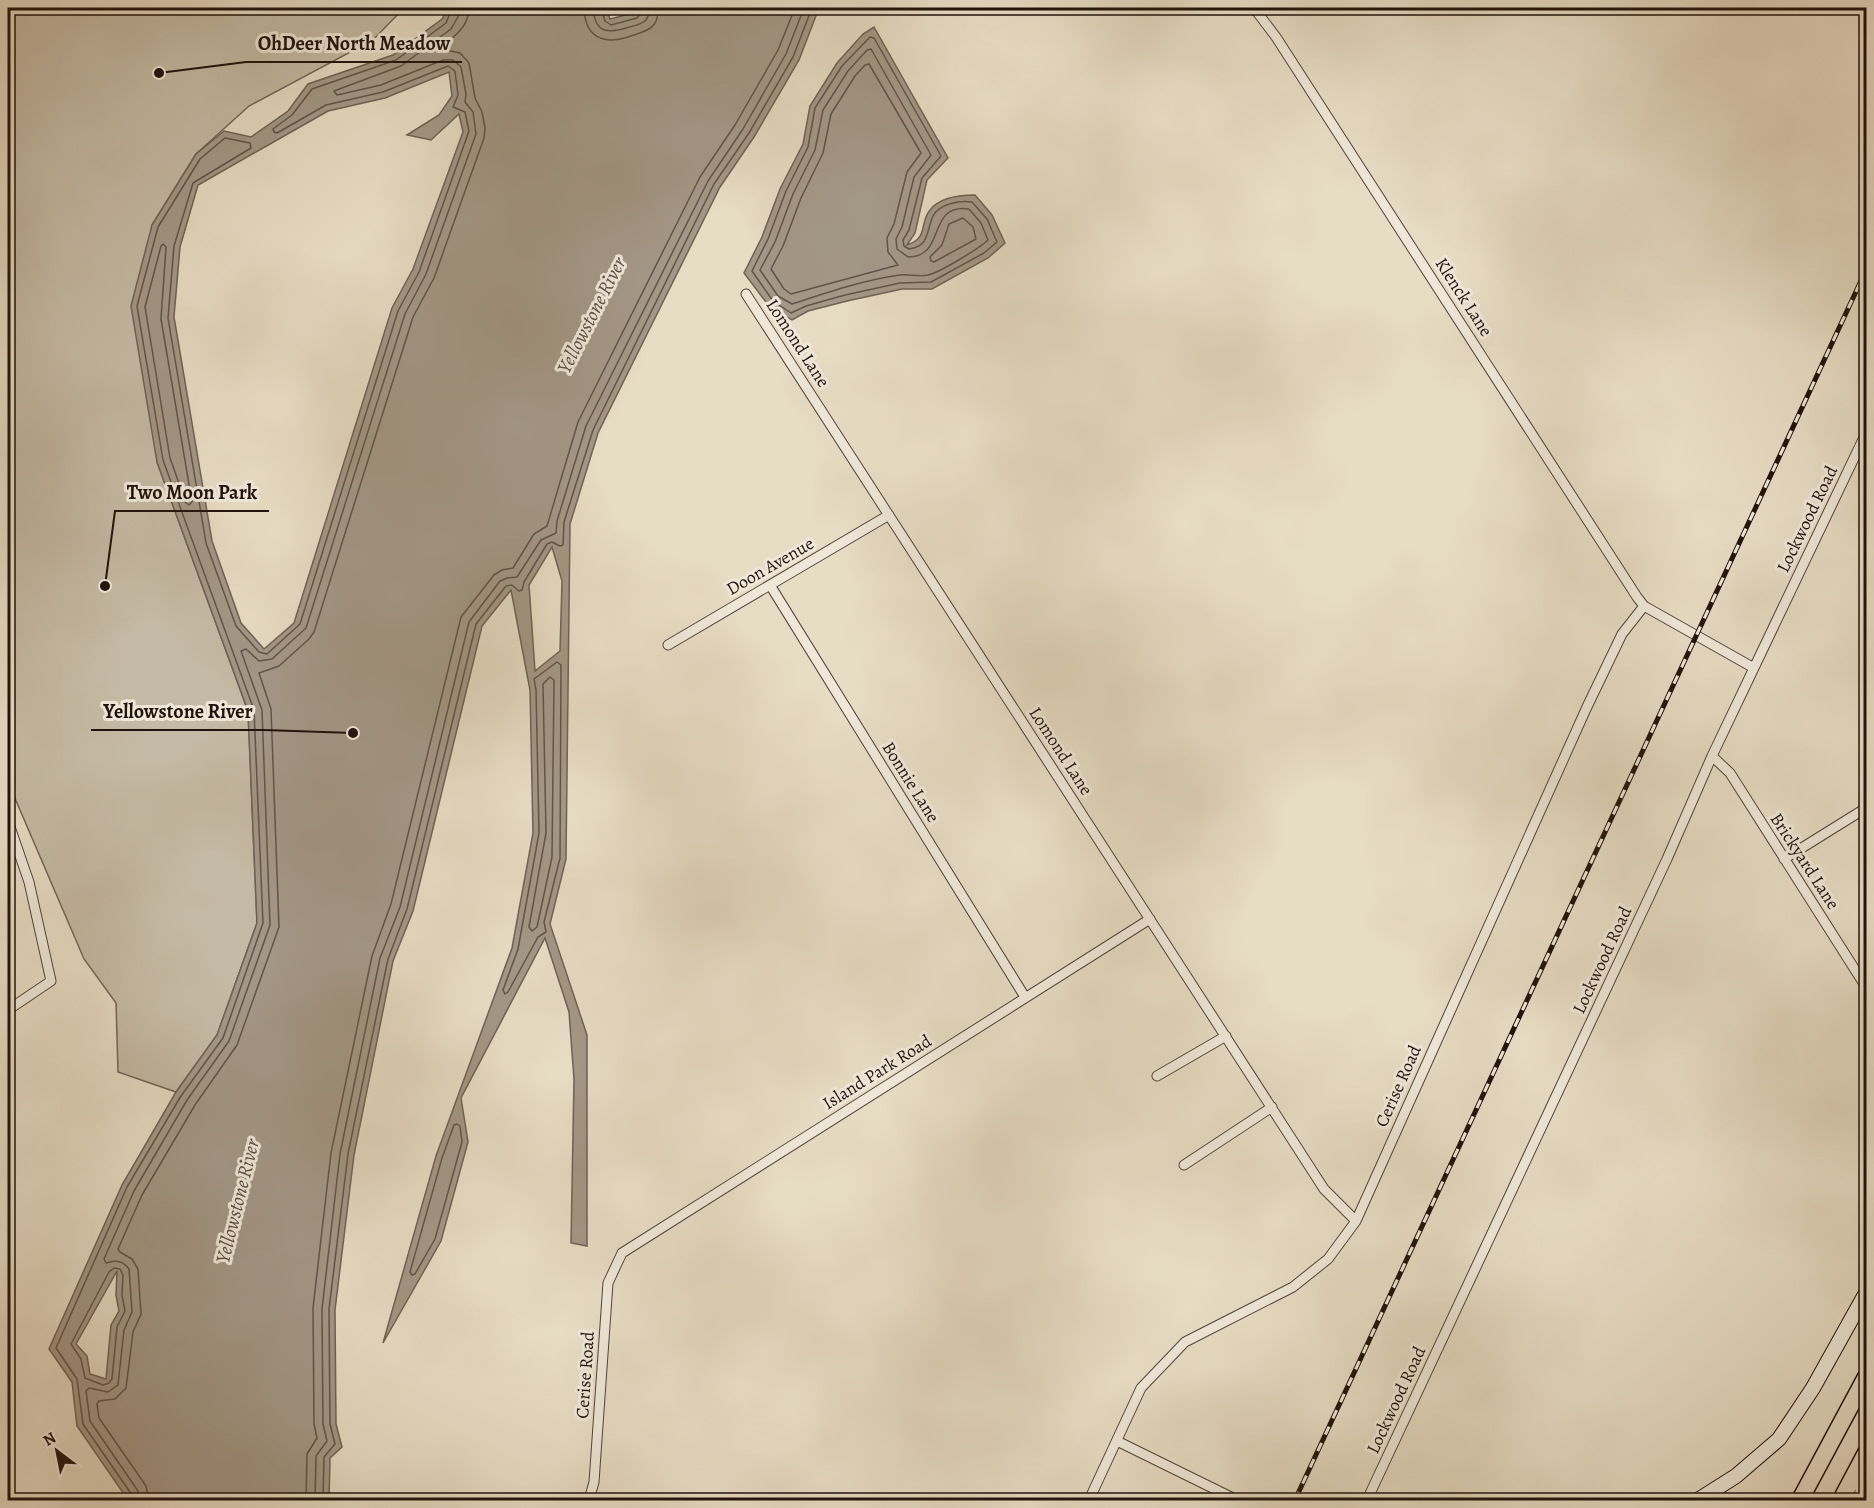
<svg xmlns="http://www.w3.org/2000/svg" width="1874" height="1508" viewBox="0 0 1874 1508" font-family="Alegreya,serif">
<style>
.green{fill:#c5baa5;stroke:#726659;stroke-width:1.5}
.water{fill:#a39786;stroke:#6f6256;stroke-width:1.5;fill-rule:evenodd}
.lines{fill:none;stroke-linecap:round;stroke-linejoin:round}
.shore{stroke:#62544a;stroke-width:1.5}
.street-casing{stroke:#52443b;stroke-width:11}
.secondary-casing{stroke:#20120d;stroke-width:16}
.highway-casing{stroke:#20120d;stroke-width:19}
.street{stroke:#efe8d9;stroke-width:9}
.secondary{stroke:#efe8d9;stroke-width:14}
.highway{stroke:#e7dcc4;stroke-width:16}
.rail-casing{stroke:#20120d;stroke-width:5}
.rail{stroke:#efe8d9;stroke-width:3;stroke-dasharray:9;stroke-linecap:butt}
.labels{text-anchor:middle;stroke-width:6;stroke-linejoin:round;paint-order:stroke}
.street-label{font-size:18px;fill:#20120d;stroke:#efe8d9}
.water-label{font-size:20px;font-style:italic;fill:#5b4e43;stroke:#efe8d9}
.leader{fill:none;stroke:#20120d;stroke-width:2}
.callout-dot{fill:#20120d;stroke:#efe8d9;stroke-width:2}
.callout-label{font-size:20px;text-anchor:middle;font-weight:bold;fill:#20120d;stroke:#efe8d9;stroke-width:6;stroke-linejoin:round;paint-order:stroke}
</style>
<rect width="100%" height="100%" fill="#e7dcc4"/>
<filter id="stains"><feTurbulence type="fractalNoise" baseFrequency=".00333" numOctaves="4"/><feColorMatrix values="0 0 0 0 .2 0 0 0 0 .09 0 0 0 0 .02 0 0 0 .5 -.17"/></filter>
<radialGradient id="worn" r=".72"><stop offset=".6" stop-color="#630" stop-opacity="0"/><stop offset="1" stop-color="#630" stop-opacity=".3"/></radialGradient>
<path class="green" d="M 8,8 L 404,8 L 373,40 L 249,106 L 196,154 L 152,225 L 157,462 L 248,711 L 257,923 L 217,1035 L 176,1092 L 118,1072 L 116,1003 L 84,959 L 8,782 Z"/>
<path class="water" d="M 448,8 L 606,8 L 610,19 L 637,12 L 632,8 L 819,8 L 799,60 L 754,137 L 720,187 L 598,433 L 570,524 L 566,859 L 550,924 L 587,1035 L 587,1246 L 571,1243 L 574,1079 L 569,1012 L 545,938 L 461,1098 L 468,1142 L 441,1241 L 383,1343 L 436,1156 L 512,948 L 533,833 L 530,690 L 511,590 L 482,626 L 413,911 L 393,961 L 354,1155 L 335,1310 L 336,1424 L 342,1447 L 330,1458 L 329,1500 L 128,1500 L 77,1426 L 72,1382 L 49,1349 L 122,1185 L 176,1092 L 217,1035 L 257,923 L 248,711 L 157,462 L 131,306 L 152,225 L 196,154 L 224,131 L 251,137 L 288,111 L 308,84 L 393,55 L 442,19 ZM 449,72 L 452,96 L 439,115 L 407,135 L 431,140 L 459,114 L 463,132 L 413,269 L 392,308 L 294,623 L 264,649 L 241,623 L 212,541 L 174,317 L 180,247 L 198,185 L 328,111 L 385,98 ZM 552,547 L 562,581 L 560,651 L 535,671 L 529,585 ZM 117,1271 L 116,1295 L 119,1311 L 111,1325 L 106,1379 L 90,1374 L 87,1356 L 76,1344 Z
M 874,27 L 948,158 L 927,180 L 915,233 L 907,245 C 929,238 919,223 930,210 C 940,197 959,195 975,195 L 992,215 L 1005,243 L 988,258 L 932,289 L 902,289 L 847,301 L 808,311 L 792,320 L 769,306 L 744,273 L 762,237 L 780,189 L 803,144 L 810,106 L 837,63 L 863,34 Z"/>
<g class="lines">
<path class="shore" d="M 584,8 C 585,37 603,45 628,37 C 645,31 659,30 658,8
M 593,8 C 595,32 606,34 626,28 C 639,24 650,24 649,8
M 601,8 L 605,21 L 611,25 L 637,18 L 641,13 L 641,8
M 870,37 L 874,38 L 941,156 L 922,178 L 909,230 L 903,240 L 904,246 L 909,249 C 930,246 926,231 933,216 C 939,204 960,200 972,202 L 987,219 L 997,242 L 984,253 L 931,282 L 900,283 L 845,295 L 806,306 L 791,313 L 773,301 L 752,271 L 768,239 L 786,191 L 808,147 L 815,108 L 842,66 Z
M 871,49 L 931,155 L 914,177 L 902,227 L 896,239 L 897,249 L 908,257 C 947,257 926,203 969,209 L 981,223 L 988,240 C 980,248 939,273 928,275 C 919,277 909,274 900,275 C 863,280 826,293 792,304 L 778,296 L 760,270 L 775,242 L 793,194 L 815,150 L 823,110 L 848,71 L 867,50 Z
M 869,64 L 921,153 L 907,172 L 894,224 L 887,238 L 888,252 L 898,265 L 791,294 L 784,289 L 771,269 L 783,246 L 801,198 L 823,153 L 831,114 L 855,76 L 865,65 Z
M 963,218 L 973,227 L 976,239 L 934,262 L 931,261 L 930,257 L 942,245 L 949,224 Z
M 163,244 L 166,247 L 161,319 L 192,502 L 189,505 L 186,503 L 170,458 L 145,307 L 161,246 Z
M 557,662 L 561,665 L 560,858 L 544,922 L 546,932 L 538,937 L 508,992 L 505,994 L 503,990 L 518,949 L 539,833 L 536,690 L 534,679 Z
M 550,677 L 554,680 L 552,857 L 537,927 L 532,931 L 529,927 L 546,833 L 543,684 Z
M 457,1124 L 460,1126 L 462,1142 L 435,1239 L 415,1274 L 412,1275 L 410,1272 L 442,1158 L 454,1125 Z
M 114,1268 L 120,1269 L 123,1275 L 122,1295 L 125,1311 L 117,1327 L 112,1379 L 109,1383 L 103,1385 L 85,1378 L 81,1359 L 71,1344 L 109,1272 Z
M 133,1500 L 132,1495 L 83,1424 L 77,1379 L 56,1348 L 127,1187 L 181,1096 L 223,1038 L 263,923 L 254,710 L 163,460 L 137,306 L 158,227 L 200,159 L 225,138 L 250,143 L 251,148 L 193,183 L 174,246 L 168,318 L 206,543 L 236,626 L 259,652 L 267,654 L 300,624 L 398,311 L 419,272 L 469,131 L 465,112 L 453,107 L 458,95 L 455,71 L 448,66 L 383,92 L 326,105 L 277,133 L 274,132 L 273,129 L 292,115 L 312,89 L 396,60 L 446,23 L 452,8
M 140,1500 L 138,1491 L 90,1421 L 86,1391 L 89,1388 L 108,1392 L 118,1385 L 124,1330 L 132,1312 L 129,1269 C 122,1260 115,1260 106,1263 L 104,1259 L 134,1191 L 187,1100 L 229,1041 L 270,925 L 262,710 L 241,651 L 246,649 L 259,661 L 272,659 L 306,628 L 405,314 L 426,274 L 476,134 L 473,112 L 465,102 L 466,94 L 461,67 L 453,60 L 443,60 L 381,85 L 337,95 L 334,91 L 401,66 L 451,29 L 459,15 L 460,8
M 149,1500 L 146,1486 L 99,1418 L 97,1404 L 99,1401 L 115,1399 L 126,1388 L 133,1332 L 141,1314 L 138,1269 L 132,1259 L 120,1252 L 118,1249 L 142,1195 L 195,1105 L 237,1045 L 279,927 L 271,709 L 259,673 L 279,666 L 309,639 L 314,632 L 413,317 L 434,278 L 484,138 L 485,128 L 482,112 L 475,98 L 469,63 L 460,53 L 446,50 L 444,47 C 455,33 468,29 469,8
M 306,1500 L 307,1454 L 317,1438 L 314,1424 L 313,1308 L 331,1153 L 372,956 L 391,904 L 461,617 L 494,575 L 502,570 L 513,568 L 534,534 L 547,526 L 578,422 L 700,177 L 735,125 L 778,50 L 795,8
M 315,1500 L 316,1456 L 327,1441 L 323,1424 L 322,1309 L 340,1154 L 380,958 L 400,907 L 469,622 L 500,581 L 507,578 L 517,577 L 541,540 L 556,533 L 557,521 L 586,426 L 708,181 L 743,129 L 786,54 L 804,8
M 323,1500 L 324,1457 L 335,1444 L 330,1424 L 329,1309 L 348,1154 L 388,959 L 407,909 L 476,624 L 506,586 L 512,585 L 519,591 L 522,590 L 524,582 L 547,544 L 552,542 L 560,546 L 563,545 L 564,522 L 593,430 L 714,184 L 749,133 L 793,57 L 812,8"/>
<g class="street-casing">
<path id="street" d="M 1254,8 L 1276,37 L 1637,597 L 1644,606 L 1754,668
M 746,294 L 1324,1189 L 1356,1221
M 770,585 L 1025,997
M 668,645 L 889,515
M 1712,756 L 1730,773 L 1866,987
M 8,821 L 29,882 L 51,981 L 8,1010
M 1784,859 L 1866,808
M 1157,1076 L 1226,1036
M 1184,1165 L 1272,1107
M 1117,1441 L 1237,1500
M 589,1500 L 594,1482 L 608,1283 L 622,1253 L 1150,919
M 1089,1500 L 1141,1388 L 1185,1342 L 1293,1287 L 1328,1259 L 1356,1221 L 1586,709 L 1622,634 L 1644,606
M 1367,1500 L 1667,859 L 1712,756 L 1866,433"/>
</g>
<g class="secondary-casing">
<path id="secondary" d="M 1698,1500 L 1736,1476 L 1779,1439 L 1813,1388 L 1866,1293"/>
</g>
<g class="highway-casing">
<path id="highway" d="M 1800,1500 L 1866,1377
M 1841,1500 L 1866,1453
M 1861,1500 L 1866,1484"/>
</g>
<use href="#street" class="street"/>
<use href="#secondary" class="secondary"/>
<use href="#highway" class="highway"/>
<g class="rail-casing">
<path id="rail" d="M 1295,1500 L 1866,270"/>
</g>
<use href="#rail" class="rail"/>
</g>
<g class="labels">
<g class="street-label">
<text transform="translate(1464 297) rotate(57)" y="6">Klenck Lane</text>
<text transform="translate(798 343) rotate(57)" y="6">Lomond Lane</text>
<text transform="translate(1807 519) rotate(-64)" y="6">Lockwood Road</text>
<text transform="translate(770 566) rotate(-30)" y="6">Doon Avenue</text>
<text transform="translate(1061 751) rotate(57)" y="6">Lomond Lane</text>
<text transform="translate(911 782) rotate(58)" y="6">Bonnie Lane</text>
<text transform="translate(1805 861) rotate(57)" y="6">Brickyard Lane</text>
<text transform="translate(1602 960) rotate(-65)" y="6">Lockwood Road</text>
<text transform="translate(877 1072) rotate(-32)" y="6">Island Park Road</text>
<text transform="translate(1398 1086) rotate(-66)" y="6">Cerise Road</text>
<text transform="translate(585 1375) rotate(-86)" y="6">Cerise Road</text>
<text transform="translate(1396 1400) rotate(-65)" y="6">Lockwood Road</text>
</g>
<g class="water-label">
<text transform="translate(591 315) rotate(-63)" y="7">Yellowstone River</text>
<text transform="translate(237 1201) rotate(-76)" y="7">Yellowstone River</text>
</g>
</g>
<path class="leader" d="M159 73L246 62H462M105 586L115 511H269M353 733L264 730H91"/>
<g class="callout-dot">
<circle cx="159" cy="73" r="6"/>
<circle cx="105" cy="586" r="6"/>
<circle cx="353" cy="733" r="6"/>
</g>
<g class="callout-label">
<text x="354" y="50">OhDeer North Meadow</text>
<text x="192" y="499">Two Moon Park</text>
<text x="178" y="718">Yellowstone River</text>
</g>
<rect width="1874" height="1508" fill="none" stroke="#e7dcc4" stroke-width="30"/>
<rect x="9" y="9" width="1856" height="1490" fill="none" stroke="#20120d" stroke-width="3"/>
<rect x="15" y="15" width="1844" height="1478" fill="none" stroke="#20120d" stroke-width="1.5"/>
<g transform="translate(57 1451) rotate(328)" stroke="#efe8d9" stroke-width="4.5" paint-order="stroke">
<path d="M0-4.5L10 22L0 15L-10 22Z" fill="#20120d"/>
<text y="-9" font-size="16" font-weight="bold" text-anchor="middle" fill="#20120d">N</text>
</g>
<rect width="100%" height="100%" filter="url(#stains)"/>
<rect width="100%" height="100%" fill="url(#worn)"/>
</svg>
